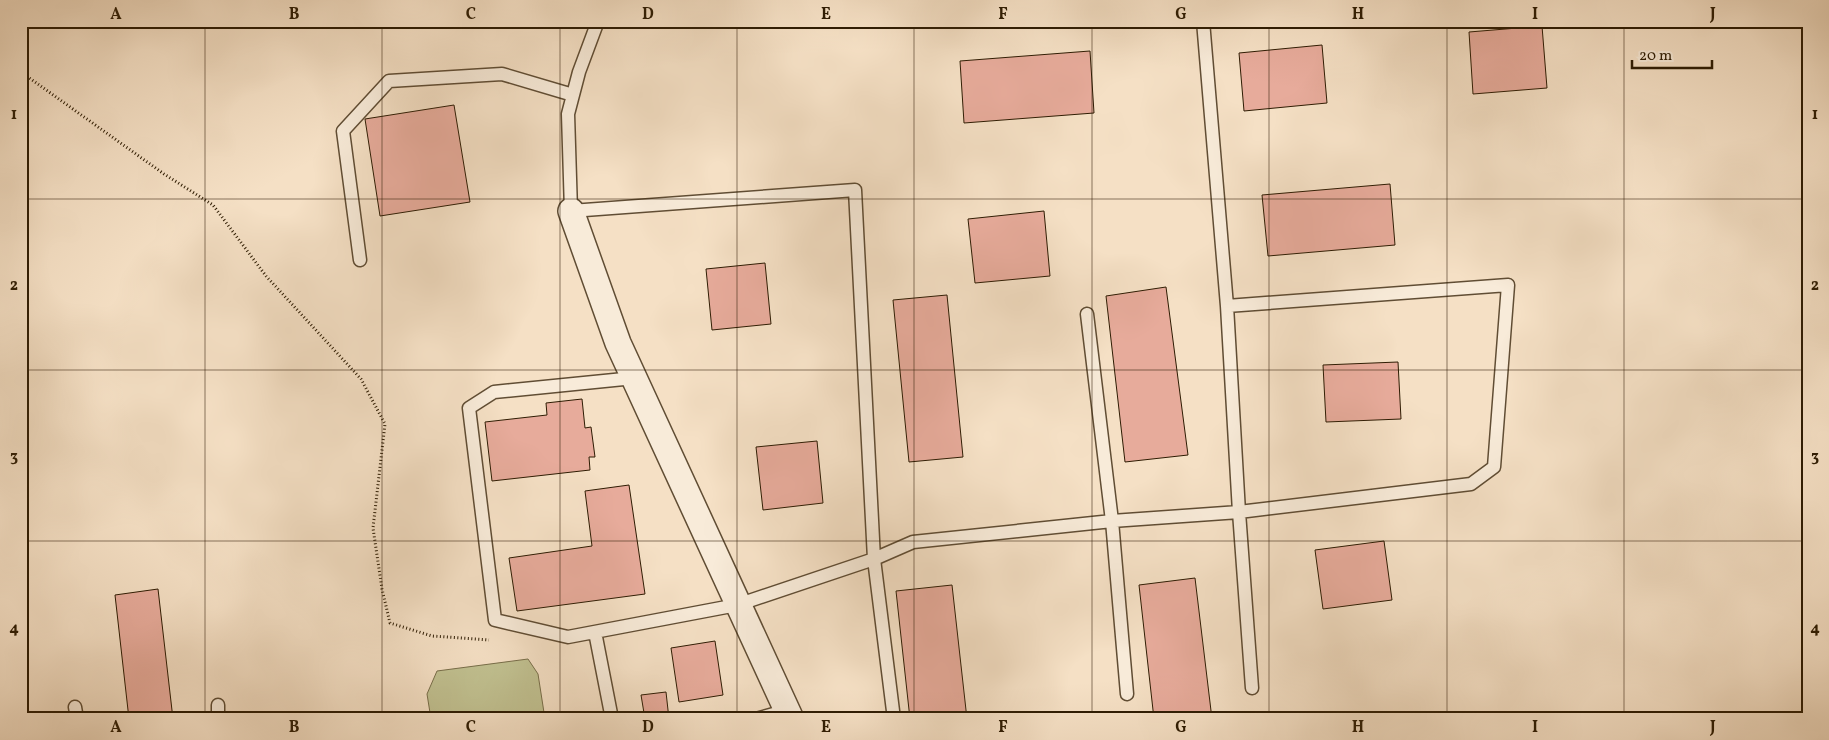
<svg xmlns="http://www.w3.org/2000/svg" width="1829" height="740" viewBox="0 0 1829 740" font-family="Vollkorn,serif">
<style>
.green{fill:#c1c191;stroke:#786e4a}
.building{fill:#e7ab9b;stroke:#2e1c03}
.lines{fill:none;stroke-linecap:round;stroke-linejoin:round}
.service-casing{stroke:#604d34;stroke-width:15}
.minor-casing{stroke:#604d34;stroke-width:28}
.path{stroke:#2e1c03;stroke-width:3;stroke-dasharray:1 2.5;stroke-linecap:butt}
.service{stroke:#f8ebd9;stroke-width:12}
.minor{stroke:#f8ebd9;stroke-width:25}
.grid{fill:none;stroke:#2e1c03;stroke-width:1;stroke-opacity:0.55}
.neatline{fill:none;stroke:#2e1c03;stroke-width:2}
.grid-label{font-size:16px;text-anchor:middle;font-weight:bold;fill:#2e1c03}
</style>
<rect width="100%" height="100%" fill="#f5e0c5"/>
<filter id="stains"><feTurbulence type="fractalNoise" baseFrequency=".004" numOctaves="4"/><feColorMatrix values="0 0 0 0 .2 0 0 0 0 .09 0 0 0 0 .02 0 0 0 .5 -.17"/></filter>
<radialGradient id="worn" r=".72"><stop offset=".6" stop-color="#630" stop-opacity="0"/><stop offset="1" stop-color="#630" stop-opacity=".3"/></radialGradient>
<path class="green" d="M 528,659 L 538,674 L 545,719 L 431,719 L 427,694 L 437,671 Z"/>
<path class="building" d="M 1542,26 L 1547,88 L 1473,94 L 1469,32 Z
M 1322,45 L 1327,103 L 1244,111 L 1239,53 Z
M 1090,51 L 1094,113 L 964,123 L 960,61 Z
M 454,105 L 470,202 L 380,216 L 365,119 Z
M 1390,184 L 1395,245 L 1268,256 L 1262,195 Z
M 1044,211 L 1050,276 L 975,283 L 968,219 Z
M 765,263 L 771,324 L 712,330 L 706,269 Z
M 1166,287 L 1188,455 L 1125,462 L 1106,296 Z
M 947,295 L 963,457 L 909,462 L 893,300 Z
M 1398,362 L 1401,419 L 1326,422 L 1323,365 Z
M 582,399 L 585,428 L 591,427 L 595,457 L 589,457 L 590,470 L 492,481 L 485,422 L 547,415 L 546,403 Z
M 817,441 L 823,503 L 763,510 L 756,447 Z
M 629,485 L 645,594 L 517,611 L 509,558 L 592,546 L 585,491 Z
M 1384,541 L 1392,600 L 1323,609 L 1315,550 Z
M 1195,578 L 1212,719 L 1154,719 L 1139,585 Z
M 952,585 L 967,719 L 910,719 L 896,591 Z
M 158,589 L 173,719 L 129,719 L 115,595 Z
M 715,641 L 723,695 L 679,702 L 671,648 Z
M 666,692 L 669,719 L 645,719 L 641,695 Z
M 57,712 L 57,719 L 21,719 L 21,715 Z"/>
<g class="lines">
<g class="service-casing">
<path id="service" d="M 598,21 L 579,72 L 568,114 L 571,211 L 855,190 L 874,559 L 894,719
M 1203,21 L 1227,306 L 1239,512 L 1252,688
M 360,260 L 343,131 L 389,81 L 502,74 L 573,95
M 1087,314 L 1112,521 L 1127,694
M 634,378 L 494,392 L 469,408 L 495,620 L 568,637 L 737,605 L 874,559 L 913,542 L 1112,521 L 1239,512 L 1471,484 L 1494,467 L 1508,285 L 1227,306
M 595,632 L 612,719
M 218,705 L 218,719
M 75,707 L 77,719
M 756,719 L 788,710"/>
</g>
<g class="minor-casing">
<path id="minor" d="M 571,211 L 618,343 L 791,719"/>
</g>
<path class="path" d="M 21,72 L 164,174 L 213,205 L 266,276 L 361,379 L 385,424 L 373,528 L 382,589 L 390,623 L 432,636 L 489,640"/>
<use href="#service" class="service"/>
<use href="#minor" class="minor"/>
</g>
<path class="grid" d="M 205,21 L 205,719M 382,21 L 382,719M 560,21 L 560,719M 737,21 L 737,719M 914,21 L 914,719M 1092,21 L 1092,719M 1269,21 L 1269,719M 1447,21 L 1447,719M 1624,21 L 1624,719M 21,199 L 1808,199M 21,370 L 1808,370M 21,541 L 1808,541"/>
<rect width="1829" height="740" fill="none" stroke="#f5e0c5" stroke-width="55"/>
<path d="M1632 60v8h80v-8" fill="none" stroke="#2e1c03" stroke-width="2.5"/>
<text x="1639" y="60" font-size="15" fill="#2e1c03" stroke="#f8ebd9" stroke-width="4" paint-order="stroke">20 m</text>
<rect x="28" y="28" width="1774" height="684" class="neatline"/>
<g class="grid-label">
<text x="116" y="19">A</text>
<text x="294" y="19">B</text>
<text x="471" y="19">C</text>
<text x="648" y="19">D</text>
<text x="826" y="19">E</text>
<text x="1003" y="19">F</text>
<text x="1181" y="19">G</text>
<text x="1358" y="19">H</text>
<text x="1535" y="19">I</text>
<text x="1713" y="19">J</text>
<text x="14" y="119">1</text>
<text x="1815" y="119">1</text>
<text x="14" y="290">2</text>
<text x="1815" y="290">2</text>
<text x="14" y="461">3</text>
<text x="1815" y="461">3</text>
<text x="14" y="633">4</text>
<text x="1815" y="633">4</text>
<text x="116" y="732">A</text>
<text x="294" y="732">B</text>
<text x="471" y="732">C</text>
<text x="648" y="732">D</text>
<text x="826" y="732">E</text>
<text x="1003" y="732">F</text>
<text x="1181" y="732">G</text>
<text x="1358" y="732">H</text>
<text x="1535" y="732">I</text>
<text x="1713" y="732">J</text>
</g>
<rect width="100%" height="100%" filter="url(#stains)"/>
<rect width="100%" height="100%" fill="url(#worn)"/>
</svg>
